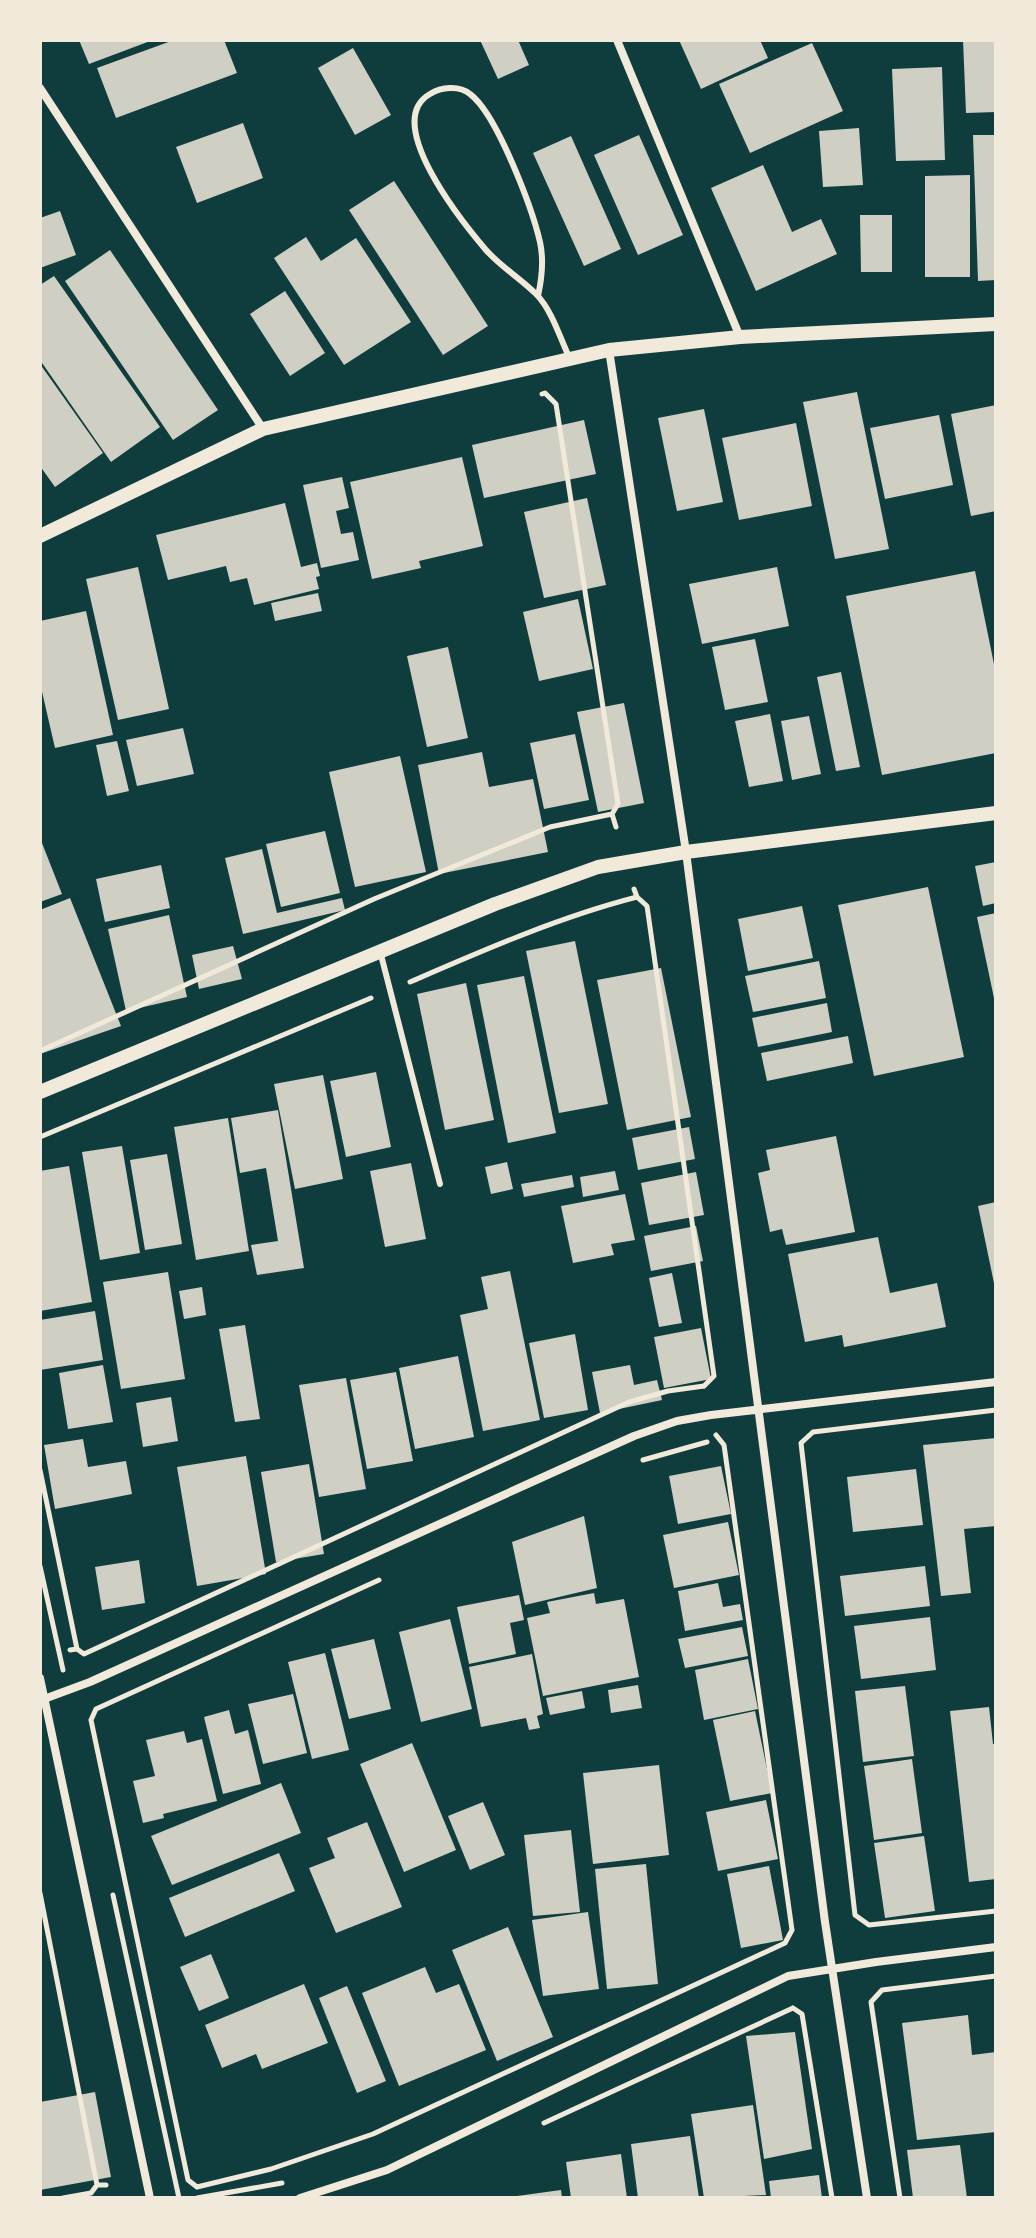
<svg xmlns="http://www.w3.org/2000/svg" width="1036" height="2238" viewBox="0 0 1036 2238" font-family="Figtree,sans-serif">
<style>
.building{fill:#cfcfc3}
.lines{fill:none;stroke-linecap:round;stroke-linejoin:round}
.path{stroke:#f1e9da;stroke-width:5}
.service{stroke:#f1e9da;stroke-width:6}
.minor{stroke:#f1e9da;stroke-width:8}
.tertiary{stroke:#f1e9da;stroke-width:14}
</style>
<rect width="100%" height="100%" fill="#0f3d3e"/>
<path class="building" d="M 79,40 L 153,40 L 89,64 Z
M 174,40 L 224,40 L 237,73 L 116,118 L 97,68 Z
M 480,40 L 518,40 L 529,65 L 498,79 Z
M 679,40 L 760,40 L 768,58 L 701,89 Z
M 963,40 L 996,40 L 996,112 L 966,113 Z
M 812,43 L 843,111 L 750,153 L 719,84 Z
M 353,48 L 391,115 L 355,135 L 318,68 Z
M 942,67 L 945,160 L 896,161 L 892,69 Z
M 243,123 L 263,178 L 197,203 L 176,147 Z
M 859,128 L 863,185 L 823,187 L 819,131 Z
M 639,135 L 683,235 L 638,255 L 594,155 Z
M 973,135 L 996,135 L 996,280 L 978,281 Z
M 571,136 L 621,249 L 584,266 L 533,153 Z
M 763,165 L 792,232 L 821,219 L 837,254 L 756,291 L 711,188 Z
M 970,175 L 970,277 L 925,277 L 925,176 Z
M 394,181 L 488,326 L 443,355 L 349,210 Z
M 60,211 L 76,255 L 40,268 L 40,218 Z
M 860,215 L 892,215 L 892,272 L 861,272 Z
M 306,237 L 321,261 L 356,238 L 411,322 L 344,365 L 274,258 Z
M 110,250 L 218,410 L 173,440 L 65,281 Z
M 54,276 L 160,427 L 111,462 L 40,360 L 40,285 Z
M 285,291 L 325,353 L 290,376 L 250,314 Z
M 40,364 L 103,453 L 55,487 L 40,466 Z
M 857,392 L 889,549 L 835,559 L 803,402 Z
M 996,405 L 996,511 L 971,516 L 951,414 Z
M 704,409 L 723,502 L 677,511 L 658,418 Z
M 939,415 L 953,485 L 885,499 L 870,428 Z
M 584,420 L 596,474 L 484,498 L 472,445 Z
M 796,423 L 812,506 L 739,520 L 722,438 Z
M 462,457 L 483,546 L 419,561 L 421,568 L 372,579 L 350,482 Z
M 342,477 L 349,508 L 336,511 L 341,534 L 353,532 L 359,560 L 321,568 L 303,485 Z
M 587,498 L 606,585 L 544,598 L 524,512 Z
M 285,503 L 301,567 L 317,563 L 320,576 L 316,577 L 319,589 L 254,605 L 247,578 L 230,582 L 226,566 L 168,580 L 156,535 Z
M 138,567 L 169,709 L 118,720 L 86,579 Z
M 777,567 L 789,626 L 702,644 L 689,584 Z
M 975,571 L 996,674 L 996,753 L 882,775 L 846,596 Z
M 318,593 L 322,611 L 275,621 L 271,603 Z
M 578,599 L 593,669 L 539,681 L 523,612 Z
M 86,611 L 113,735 L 55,748 L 40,683 L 40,621 Z
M 755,639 L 768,702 L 725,710 L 712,647 Z
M 448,647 L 468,738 L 427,747 L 407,656 Z
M 841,672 L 860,767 L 836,771 L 817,677 Z
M 624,703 L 644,803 L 598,812 L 577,712 Z
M 770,714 L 783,781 L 749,787 L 735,721 Z
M 809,716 L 821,774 L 792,780 L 781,721 Z
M 183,728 L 194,774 L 137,786 L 126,740 Z
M 575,734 L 589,800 L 544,809 L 530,743 Z
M 117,741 L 129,791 L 107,796 L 96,745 Z
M 482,752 L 489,787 L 533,779 L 548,852 L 439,874 L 418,765 Z
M 400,756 L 426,872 L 355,887 L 329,772 Z
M 325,831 L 340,893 L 281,907 L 266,844 Z
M 40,838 L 62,894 L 40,902 Z
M 262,849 L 277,913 L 342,898 L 345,910 L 243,934 L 225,858 Z
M 996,862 L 996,903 L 983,906 L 975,866 Z
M 161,865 L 170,908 L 105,922 L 96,879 Z
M 928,887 L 964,1057 L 874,1076 L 838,905 Z
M 70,898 L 121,1026 L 40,1054 L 40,910 Z
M 802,906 L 813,958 L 748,971 L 738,919 Z
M 996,913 L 996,1003 L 995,1003 L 977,917 Z
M 169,915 L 187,997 L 126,1011 L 108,929 Z
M 575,941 L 608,1104 L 559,1113 L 526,951 Z
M 233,946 L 242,979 L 199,989 L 192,955 Z
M 819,961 L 826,998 L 753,1012 L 745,976 Z
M 661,968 L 691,1117 L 627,1130 L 597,980 Z
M 524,976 L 556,1133 L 508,1143 L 477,985 Z
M 466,983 L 494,1120 L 445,1130 L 417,994 Z
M 827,1003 L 832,1032 L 758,1047 L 752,1018 Z
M 848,1036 L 853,1063 L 767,1081 L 761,1053 Z
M 376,1072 L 391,1147 L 346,1157 L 330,1081 Z
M 323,1075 L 343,1179 L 295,1189 L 274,1084 Z
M 278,1110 L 304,1268 L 257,1275 L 251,1245 L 278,1241 L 266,1168 L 240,1173 L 231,1118 Z
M 228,1118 L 249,1251 L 196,1260 L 174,1127 Z
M 689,1127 L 695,1159 L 638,1170 L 632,1138 Z
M 836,1136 L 855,1232 L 786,1245 L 782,1229 L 770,1232 L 758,1173 L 770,1170 L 766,1150 Z
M 122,1146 L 140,1253 L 100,1260 L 82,1152 Z
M 167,1154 L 182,1244 L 145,1250 L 130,1160 Z
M 507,1162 L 513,1189 L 491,1194 L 485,1167 Z
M 411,1163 L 426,1239 L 385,1247 L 370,1171 Z
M 69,1166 L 92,1302 L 40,1311 L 40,1171 Z
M 615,1171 L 619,1190 L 583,1197 L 580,1177 Z
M 696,1172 L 704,1215 L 649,1225 L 641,1183 Z
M 572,1175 L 574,1187 L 524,1197 L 521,1184 Z
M 625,1194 L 635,1240 L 611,1244 L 614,1255 L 573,1263 L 561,1206 Z
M 996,1202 L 996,1288 L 995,1288 L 978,1206 Z
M 696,1226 L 703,1261 L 651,1271 L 644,1236 Z
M 878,1237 L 890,1293 L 937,1283 L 946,1327 L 844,1347 L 842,1335 L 805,1342 L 788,1254 Z
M 510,1271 L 540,1420 L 483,1431 L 460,1315 L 488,1309 L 481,1277 Z
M 168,1272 L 185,1379 L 121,1389 L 103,1282 Z
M 672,1273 L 682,1323 L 659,1327 L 649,1278 Z
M 202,1287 L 206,1315 L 184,1319 L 179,1291 Z
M 95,1311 L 103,1360 L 40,1370 L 40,1320 Z
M 245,1325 L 260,1419 L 235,1422 L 219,1329 Z
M 701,1328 L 711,1379 L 664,1388 L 654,1337 Z
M 575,1334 L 588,1410 L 544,1418 L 529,1343 Z
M 458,1356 L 474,1437 L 415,1449 L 399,1368 Z
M 103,1365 L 113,1422 L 68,1429 L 59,1373 Z
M 630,1365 L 634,1385 L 657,1380 L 662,1400 L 600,1413 L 592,1372 Z
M 396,1372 L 413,1461 L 367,1469 L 350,1380 Z
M 346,1378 L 366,1489 L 319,1497 L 299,1385 Z
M 171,1397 L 178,1441 L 143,1447 L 136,1403 Z
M 996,1438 L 996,1526 L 964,1529 L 971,1593 L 941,1596 L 923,1445 Z
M 83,1439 L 88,1467 L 126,1461 L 132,1494 L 55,1509 L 44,1445 Z
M 246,1456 L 266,1574 L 197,1586 L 177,1467 Z
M 309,1464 L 324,1554 L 276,1562 L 261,1472 Z
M 721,1466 L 731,1514 L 678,1524 L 669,1476 Z
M 916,1469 L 923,1525 L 853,1532 L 847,1477 Z
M 584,1516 L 597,1588 L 525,1605 L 512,1542 Z
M 728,1522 L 739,1575 L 674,1588 L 663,1535 Z
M 139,1560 L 145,1603 L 102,1610 L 95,1567 Z
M 925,1566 L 930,1606 L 845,1616 L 840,1576 Z
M 718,1583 L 723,1607 L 740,1604 L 743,1620 L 685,1631 L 678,1591 Z
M 594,1593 L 596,1604 L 624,1599 L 639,1677 L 543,1696 L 527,1618 L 550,1613 L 547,1602 Z
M 519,1595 L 524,1620 L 510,1623 L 516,1654 L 469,1664 L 457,1607 Z
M 930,1617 L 936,1670 L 861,1679 L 854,1626 Z
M 450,1619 L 472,1709 L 421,1722 L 399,1632 Z
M 742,1627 L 748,1656 L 685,1668 L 678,1639 Z
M 374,1639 L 391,1709 L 349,1719 L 331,1649 Z
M 325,1653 L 349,1750 L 312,1759 L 288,1662 Z
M 532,1654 L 543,1714 L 537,1716 L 540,1728 L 529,1730 L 526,1718 L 481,1727 L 469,1667 Z
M 748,1659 L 758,1709 L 704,1720 L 695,1670 Z
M 638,1685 L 642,1708 L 611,1713 L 608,1690 Z
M 905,1686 L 914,1756 L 863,1762 L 855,1691 Z
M 582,1691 L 585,1708 L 550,1715 L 546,1698 Z
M 293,1694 L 307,1753 L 263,1764 L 248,1704 Z
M 989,1707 L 993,1744 L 996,1744 L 996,1879 L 969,1882 L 950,1711 Z
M 229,1710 L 235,1734 L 248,1730 L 261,1784 L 223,1794 L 204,1717 Z
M 755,1711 L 772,1793 L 730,1801 L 713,1720 Z
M 184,1731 L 187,1743 L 202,1739 L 217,1801 L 163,1814 L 164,1818 L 143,1823 L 133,1781 L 155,1776 L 146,1740 Z
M 412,1743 L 456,1850 L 404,1872 L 360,1764 Z
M 912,1759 L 922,1833 L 874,1840 L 864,1766 Z
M 659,1765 L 669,1855 L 593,1864 L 583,1773 Z
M 281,1783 L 301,1833 L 172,1885 L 151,1836 Z
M 766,1800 L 778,1859 L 718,1871 L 706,1812 Z
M 483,1802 L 505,1855 L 470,1870 L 448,1816 Z
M 367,1822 L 402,1907 L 336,1933 L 309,1868 L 335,1858 L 327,1838 Z
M 571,1830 L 580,1912 L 533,1916 L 524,1835 Z
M 924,1836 L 935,1911 L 885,1918 L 874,1843 Z
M 279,1853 L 295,1891 L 185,1937 L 169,1898 Z
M 646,1864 L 658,1984 L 607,1989 L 595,1869 Z
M 769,1866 L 783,1940 L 741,1948 L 727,1874 Z
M 588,1912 L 599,1989 L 543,1996 L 532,1920 Z
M 508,1927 L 553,2037 L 497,2061 L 452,1950 Z
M 211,1954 L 229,1998 L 199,2011 L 180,1967 Z
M 425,1967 L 436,1993 L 459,1984 L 486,2050 L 399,2086 L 362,1993 Z
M 304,1984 L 328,2043 L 262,2069 L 256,2054 L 222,2068 L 205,2025 Z
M 347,1986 L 386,2081 L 357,2093 L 319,1998 Z
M 968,2015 L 972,2055 L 996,2052 L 996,2132 L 917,2140 L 902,2023 Z
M 795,2032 L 812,2149 L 764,2159 L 746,2036 Z
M 95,2092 L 111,2177 L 40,2190 L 40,2102 Z
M 753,2105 L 766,2195 L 704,2198 L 691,2114 Z
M 690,2136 L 699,2198 L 638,2198 L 631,2144 Z
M 960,2145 L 967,2198 L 913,2198 L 907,2150 Z
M 621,2154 L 627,2198 L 571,2198 L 566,2162 Z
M 819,2175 L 822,2198 L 771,2198 L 769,2181 Z
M 561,2190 L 562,2198 L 517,2198 L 517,2196 Z"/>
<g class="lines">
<path class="path" d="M 542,394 L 545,393 L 556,404 L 618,804 L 612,814
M 612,814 L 616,827
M 634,889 L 637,897 L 647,906 L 714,1376 L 704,1386
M 410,982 C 484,950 559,917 637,897
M 40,1051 L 374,899 L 550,827 L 612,814
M 40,1137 L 371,998
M 996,1410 L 813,1432 L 801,1443 L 855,1915 L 869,1925 L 996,1911
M 716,1435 L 724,1445 L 792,1930
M 643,1460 L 707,1442
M 40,1470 L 77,1649
M 40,1566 L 63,1670
M 70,1650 L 77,1649 L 84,1654 L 629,1402 L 668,1391 L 704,1386
M 91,1720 L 96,1709 L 379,1580
M 91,1720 L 188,2180 L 197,2187
M 40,1893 L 97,2185
M 113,1895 L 179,2198
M 793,2008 L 802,2014 L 832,2198
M 544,2123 L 793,2008
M 97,2185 L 106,2185
M 197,2187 L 271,2169 L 373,2134 L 785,1943 L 792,1930
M 63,2198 L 91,2193 L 97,2185
M 197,2198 L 282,2183
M 900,2198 L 871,2002 L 882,1990 L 996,1976"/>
<path class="service" d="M 538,296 C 542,278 544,260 540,242 C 532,208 497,114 470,94 C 459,85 441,87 430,94 C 381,122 463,223 486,250 C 501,267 520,278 536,294 C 552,310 560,338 570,359
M 380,951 L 440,1184"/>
<path class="minor" d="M 617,40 L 740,337
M 40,88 L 263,429
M 609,350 L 686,852 L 825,1922 L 867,2198
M 40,1678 L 150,2198
M 44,1699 L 90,1682 L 634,1436 L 677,1421 L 711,1415 L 996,1382
M 300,2198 L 387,2170 L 788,1976 L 876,1962 L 996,1947"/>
<path class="tertiary" d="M 40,536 L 263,429 L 609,350 L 740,337 L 996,324
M 40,1092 L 495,904 L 598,867 L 686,852 L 996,813"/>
</g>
<rect width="1036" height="2238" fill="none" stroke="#f1e9da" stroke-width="84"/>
</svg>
